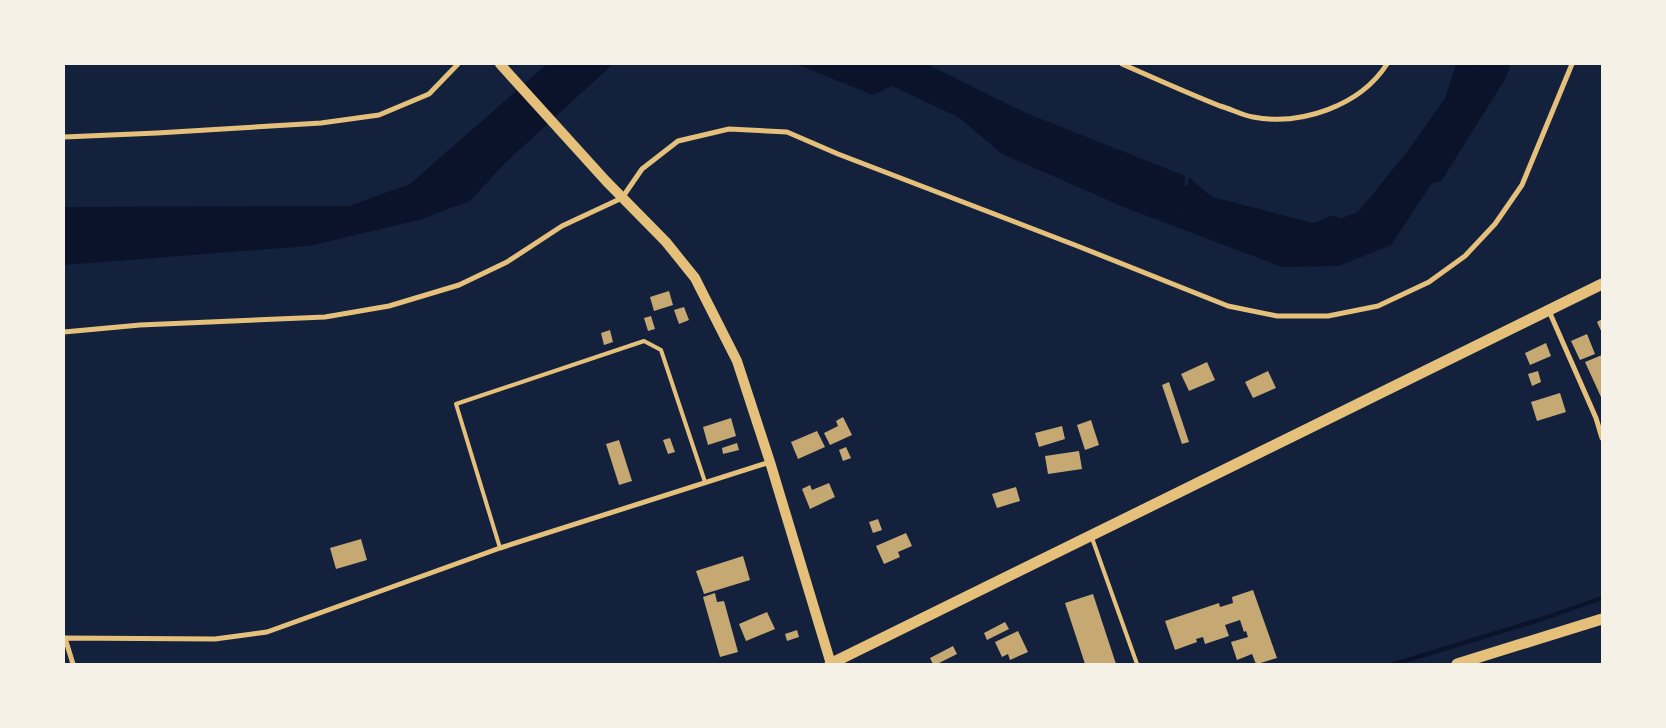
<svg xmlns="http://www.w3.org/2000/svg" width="1666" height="728" viewBox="0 0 1666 728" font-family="Poppins,sans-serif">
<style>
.water{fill:#0b132b}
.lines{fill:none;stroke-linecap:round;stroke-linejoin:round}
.stream{stroke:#0b132b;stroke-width:4.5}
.river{stroke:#0b132b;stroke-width:26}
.building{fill:#c6a872}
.service{stroke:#e5c07b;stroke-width:4}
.minor{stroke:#e5c07b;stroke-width:5}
.secondary{stroke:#e5c07b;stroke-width:10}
.primary{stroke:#e5c07b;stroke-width:11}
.trunk{stroke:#e5c07b;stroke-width:11}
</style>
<rect width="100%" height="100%" fill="#14213d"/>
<path class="water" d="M 547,64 L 613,64 L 505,163 L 470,201 L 419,220 L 309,246 L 64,265 L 64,207 L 349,206 L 410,184 Z
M 796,64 L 927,64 L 1026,113 L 1185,176 L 1182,219 L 1189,177 L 1250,230 L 1287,239 L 1358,212 L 1407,152 L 1445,98 L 1456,64 L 1484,64 L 1477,78 L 1438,174 L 1391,245 L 1339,266 L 1282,267 L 1126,208 L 1002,154 L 958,117 L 892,86 L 873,95 Z"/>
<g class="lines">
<path class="stream" d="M 1394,664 L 1542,619 L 1602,598"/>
<path class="river" d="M 1433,170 L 1493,74 L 1497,64
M 1150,184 L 1204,208 L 1315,237 L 1333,229"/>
</g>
<path class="building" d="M 669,291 L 673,305 L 654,311 L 650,297 Z
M 684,307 L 689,320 L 679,324 L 674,310 Z
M 651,316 L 655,329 L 648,331 L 644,318 Z
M 1602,319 L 1602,333 L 1597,322 Z
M 610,330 L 613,342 L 604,345 L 601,333 Z
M 1587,334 L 1595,354 L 1580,360 L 1571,341 Z
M 1546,343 L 1551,356 L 1530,365 L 1525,353 Z
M 1602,355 L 1602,396 L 1601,397 L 1585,362 Z
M 1207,362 L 1215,380 L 1189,391 L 1181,374 Z
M 1268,371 L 1276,388 L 1253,398 L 1245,382 Z
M 1538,371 L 1541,382 L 1532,386 L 1528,374 Z
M 1169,382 L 1189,442 L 1182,444 L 1162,385 Z
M 1560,393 L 1566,412 L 1537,421 L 1531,402 Z
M 843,417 L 852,435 L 830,445 L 824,433 L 838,426 L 836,421 Z
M 731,418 L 736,436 L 708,445 L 703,427 Z
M 1091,420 L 1099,445 L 1085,450 L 1077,425 Z
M 1062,426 L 1065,439 L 1039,447 L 1035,433 Z
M 817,431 L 825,447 L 798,459 L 791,442 Z
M 670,438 L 675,452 L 668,454 L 663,440 Z
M 619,440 L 632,481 L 619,485 L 606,444 Z
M 737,443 L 739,450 L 723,454 L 722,448 Z
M 846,447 L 851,458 L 843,461 L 839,450 Z
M 1079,451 L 1082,469 L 1048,474 L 1045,456 Z
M 829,483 L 835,497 L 810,509 L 802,489 L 810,485 L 812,490 Z
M 1016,487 L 1020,501 L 997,508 L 992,494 Z
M 878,519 L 882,530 L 873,533 L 869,522 Z
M 906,533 L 912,546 L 898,552 L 900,557 L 884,564 L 876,546 Z
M 361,539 L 367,560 L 336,569 L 330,548 Z
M 743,556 L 750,580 L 704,594 L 696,571 Z
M 1253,590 L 1277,658 L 1257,664 L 1256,664 L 1252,654 L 1237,660 L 1231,642 L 1248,637 L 1246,631 L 1244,632 L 1240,620 L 1225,625 L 1229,636 L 1205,644 L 1203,637 L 1196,639 L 1197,642 L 1175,650 L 1165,621 L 1219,603 L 1220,607 L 1233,603 L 1232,597 Z
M 715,593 L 717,602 L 724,601 L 738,652 L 720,657 L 703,597 Z
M 1093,594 L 1116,664 L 1085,664 L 1065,603 Z
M 767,612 L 775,629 L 746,641 L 739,624 Z
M 1005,622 L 1009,629 L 987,640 L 984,633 Z
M 797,630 L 799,637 L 787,641 L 785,634 Z
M 1018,631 L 1028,652 L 1010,660 L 1008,654 L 1002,657 L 995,642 Z
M 953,646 L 957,654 L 937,664 L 933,664 L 930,658 Z"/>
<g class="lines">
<path class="service" d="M 1092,538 L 1137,664
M 500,548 L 456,404 L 644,341 L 661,350 L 705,482"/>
<path class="minor" d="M 1122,64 C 1154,78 1187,93 1220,106 C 1231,109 1242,115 1253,117 C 1301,126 1360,106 1387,64
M 64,137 L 157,133 L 321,123 L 379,115 L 429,94 L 458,64
M 1549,311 L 1596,418 L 1602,438
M 64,332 L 140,325 L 325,317 L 389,306 L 459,285 L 507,262 L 562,226 L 622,198 L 642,169 L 678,141 L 729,129 L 787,132 L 838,154 L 1080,247 L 1228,306 L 1277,316 L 1328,316 L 1378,306 L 1429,282 L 1465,256 L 1495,224 L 1522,185 L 1572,64
M 64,638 L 215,639 L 267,632 L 500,548 L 770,462
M 65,638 L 73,664"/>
<path class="secondary" d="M 500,64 L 606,181 L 666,242 L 695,278 L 737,361 L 770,462 L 831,664"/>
<path class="primary" d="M 830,664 L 1602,284"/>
<path class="trunk" d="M 1457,664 L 1602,619"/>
</g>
<rect width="1666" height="728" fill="none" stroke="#f6f1e7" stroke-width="130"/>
</svg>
